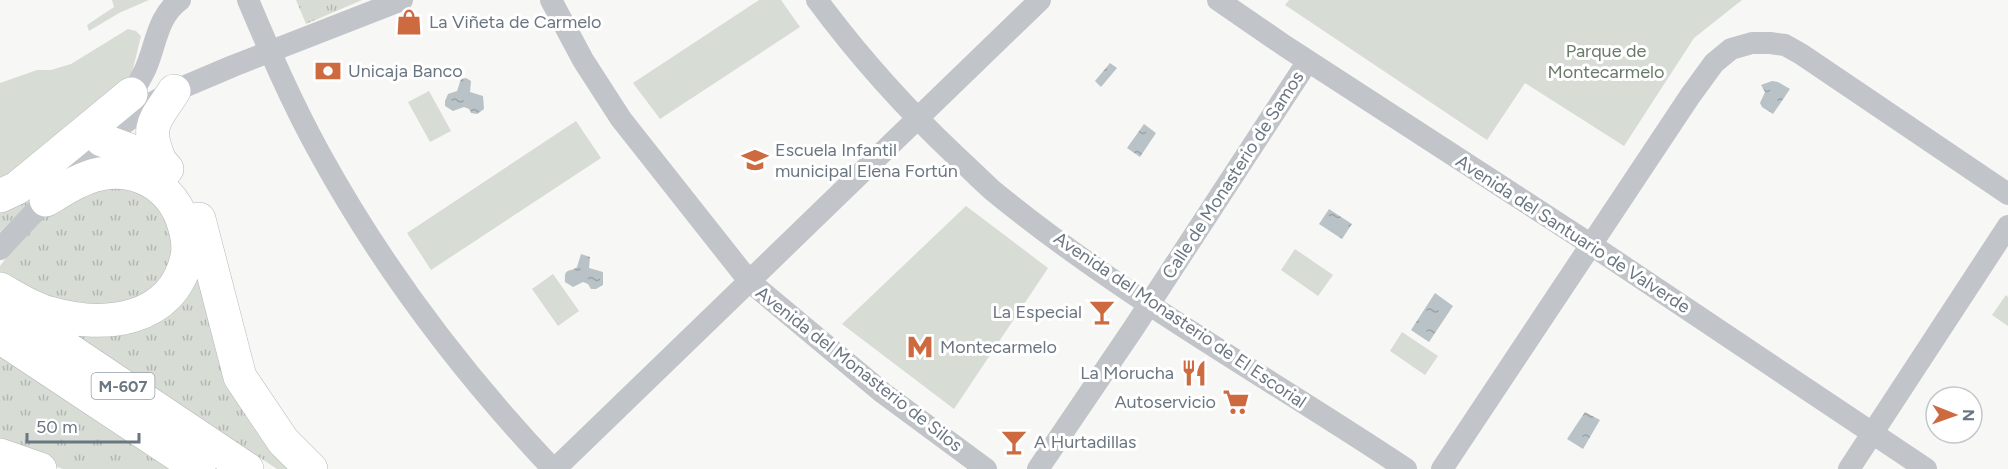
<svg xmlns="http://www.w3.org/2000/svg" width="2008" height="469" viewBox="0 0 2008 469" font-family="Figtree,sans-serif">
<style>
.grass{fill:url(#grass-tufts)}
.green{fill:#d7dcd5}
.water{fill:url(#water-ripples)}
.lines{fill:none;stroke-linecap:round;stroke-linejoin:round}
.highway-casing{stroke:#b4b7ba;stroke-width:34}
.minor{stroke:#c1c4c8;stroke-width:22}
.highway{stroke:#fff;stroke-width:33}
.labels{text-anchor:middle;stroke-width:6;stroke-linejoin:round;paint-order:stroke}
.shield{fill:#fff;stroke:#979fa8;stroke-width:1.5}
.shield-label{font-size:16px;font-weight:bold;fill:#6a7682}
.poi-label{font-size:18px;fill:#6a7682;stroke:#fff;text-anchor:start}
.park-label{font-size:18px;fill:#6a7a68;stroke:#fff}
.street-label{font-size:18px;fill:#6a7682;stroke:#fff}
</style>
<defs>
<pattern id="grass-tufts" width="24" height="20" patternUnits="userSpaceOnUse" patternTransform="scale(1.5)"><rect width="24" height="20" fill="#d7dcd5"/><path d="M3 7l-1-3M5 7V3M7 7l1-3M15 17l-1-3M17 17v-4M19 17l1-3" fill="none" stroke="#b2b7b2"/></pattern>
<pattern id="water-ripples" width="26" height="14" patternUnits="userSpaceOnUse" patternTransform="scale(1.5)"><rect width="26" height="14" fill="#b9c2c6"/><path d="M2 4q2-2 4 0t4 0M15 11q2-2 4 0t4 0" fill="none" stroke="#9aa2a6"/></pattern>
</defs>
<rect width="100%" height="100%" fill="#f7f7f5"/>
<path class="grass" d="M 296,0 L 362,0 L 306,24 Z
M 73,159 L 0,232 L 0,204 Z
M 133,183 L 178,228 L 171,281 L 128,308 L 57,305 L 0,276 L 0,266 L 40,214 L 74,189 Z
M 196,264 L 297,469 L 277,469 L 64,328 L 100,329 Z
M 0,351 L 180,469 L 63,469 L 0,447 Z"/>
<path class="green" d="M 112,0 L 149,0 L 119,13 L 89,31 L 87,25 L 114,7 Z
M 759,0 L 781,0 L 800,27 L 660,119 L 633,83 Z
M 1289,0 L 1742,0 L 1694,38 L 1624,146 L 1525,83 L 1487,140 L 1285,5 Z
M 128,29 L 136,31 L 141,36 L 131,77 L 0,187 L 0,83 L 37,70 L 51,70 L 71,64 Z
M 429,91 L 451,131 L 430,142 L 408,102 Z
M 576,121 L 601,158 L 431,270 L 407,233 Z
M 966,206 L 1048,268 L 954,409 L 842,324 Z
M 1295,249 L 1333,275 L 1318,296 L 1281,270 Z
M 553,274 L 579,311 L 558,326 L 532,289 Z
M 2006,295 L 2008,297 L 2008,326 L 1992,315 Z
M 1402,332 L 1438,356 L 1425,375 L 1390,351 Z"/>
<path class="water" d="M 1110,63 L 1117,68 L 1101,87 L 1095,81 Z
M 466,78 L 471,81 L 470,92 L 483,96 L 484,109 L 477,114 L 471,113 L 469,109 L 464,107 L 453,111 L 445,106 L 445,101 L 448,94 L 457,91 L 461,79 Z
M 1772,81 L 1778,82 L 1790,89 L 1773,114 L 1762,107 L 1760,103 L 1765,92 L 1761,85 Z
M 1144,124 L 1156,133 L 1140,157 L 1127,148 Z
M 1329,209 L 1352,224 L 1342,239 L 1319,224 Z
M 581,254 L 590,257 L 589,268 L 603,272 L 603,285 L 596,289 L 591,289 L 588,284 L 583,282 L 573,287 L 565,282 C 564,267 569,273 577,267 Z
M 1435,293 L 1453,306 L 1429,342 L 1411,330 Z
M 1585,412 L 1600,420 L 1583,449 L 1567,439 Z"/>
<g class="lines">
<g class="highway-casing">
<path id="highway" d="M 102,140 L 160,161 L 167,169
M 160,161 C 145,125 154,122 174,91
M 0,196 L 17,188 L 131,94
M 199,219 L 240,377 L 283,441 L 311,469
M 0,289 C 16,298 31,308 49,313 C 104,329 173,322 187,257 C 189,247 187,235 184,225 C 173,187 138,166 100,174 C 80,178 63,190 46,200
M 14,313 L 247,469
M 0,337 L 199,469
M 0,455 L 40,469"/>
</g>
<path class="minor" d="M 248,0 C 270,52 292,103 319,152 C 382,267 463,374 553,469
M 551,0 L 583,60 L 621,119 L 749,281 L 883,393 L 986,469
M 817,0 C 860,58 903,106 956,156 C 968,167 980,179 992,190 C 1121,296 1268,377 1406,469
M 1218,0 L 1285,46 L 1590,244 L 1926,469
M 102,140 L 150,104 L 174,91 L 233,66 L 402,0
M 0,249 C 51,193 110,141 144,72 C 156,48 156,17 180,0
M 555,469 L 1040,0
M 1038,469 L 1133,329 L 1308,61
M 1442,469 L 1690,96 L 1714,63 L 1731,49 L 1752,43 L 1770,43 L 1785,45 L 1801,54 L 2008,194
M 1849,469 L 2008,226"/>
<use href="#highway" class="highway"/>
</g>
<defs>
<g id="shop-bare" transform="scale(2.07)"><path d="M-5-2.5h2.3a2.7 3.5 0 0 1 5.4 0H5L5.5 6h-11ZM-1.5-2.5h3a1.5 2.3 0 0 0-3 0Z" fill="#cd6a3f" stroke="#fff" stroke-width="2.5" paint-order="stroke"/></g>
<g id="bank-bare" transform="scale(2.07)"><path d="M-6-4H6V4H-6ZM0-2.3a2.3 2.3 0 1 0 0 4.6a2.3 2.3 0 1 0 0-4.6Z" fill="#cd6a3f" stroke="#fff" stroke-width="2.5" paint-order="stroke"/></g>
<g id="school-bare" transform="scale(2.07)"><path d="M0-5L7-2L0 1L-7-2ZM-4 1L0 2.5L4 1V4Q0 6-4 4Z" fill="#cd6a3f" stroke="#fff" stroke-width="2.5" paint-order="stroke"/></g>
<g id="bar-bare" transform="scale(2.07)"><path d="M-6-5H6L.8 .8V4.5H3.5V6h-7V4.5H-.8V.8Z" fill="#cd6a3f" stroke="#fff" stroke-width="2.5" paint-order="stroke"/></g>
<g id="metro-bare" transform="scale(2.07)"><path d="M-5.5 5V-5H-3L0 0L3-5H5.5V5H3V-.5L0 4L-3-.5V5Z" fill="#cd6a3f" stroke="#fff" stroke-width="2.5" paint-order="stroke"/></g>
<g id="restaurant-bare" transform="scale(2.07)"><path d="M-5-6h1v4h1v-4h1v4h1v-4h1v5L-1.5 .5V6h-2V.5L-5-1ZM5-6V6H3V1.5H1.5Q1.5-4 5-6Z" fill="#cd6a3f" stroke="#fff" stroke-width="2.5" paint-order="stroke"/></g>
<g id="supermarket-bare" transform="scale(2.07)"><path d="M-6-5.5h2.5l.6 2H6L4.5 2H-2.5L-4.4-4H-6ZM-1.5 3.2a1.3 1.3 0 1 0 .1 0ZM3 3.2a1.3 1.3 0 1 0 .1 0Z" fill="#cd6a3f" stroke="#fff" stroke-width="2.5" paint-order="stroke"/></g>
</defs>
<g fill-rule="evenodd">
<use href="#shop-bare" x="409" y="22"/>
<use href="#bank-bare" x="328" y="71"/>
<use href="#school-bare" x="755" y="160"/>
<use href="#bar-bare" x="1102" y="312"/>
<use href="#metro-bare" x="920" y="347"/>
<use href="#restaurant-bare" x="1194" y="373"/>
<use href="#supermarket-bare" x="1236" y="402"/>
<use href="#bar-bare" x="1014" y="442"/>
</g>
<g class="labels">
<rect class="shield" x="91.5" y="373" width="63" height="26" rx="4.5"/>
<g class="shield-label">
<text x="123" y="392">M-607</text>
</g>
<g class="poi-label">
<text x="429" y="28">La Viñeta de Carmelo</text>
<text x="348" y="77">Unicaja Banco</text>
<text x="775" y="156">Escuela Infantil<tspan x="775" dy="21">municipal Elena Fortún</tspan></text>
<text x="1082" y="318" text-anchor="end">La Especial</text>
<text x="940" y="353">Montecarmelo</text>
<text x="1174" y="379" text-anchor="end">La Morucha</text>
<text x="1216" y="408" text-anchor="end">Autoservicio</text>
<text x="1034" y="448">A Hurtadillas</text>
</g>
<g class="park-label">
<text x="1606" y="57">Parque de<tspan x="1606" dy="21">Montecarmelo</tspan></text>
</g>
<g class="street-label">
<text transform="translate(1233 175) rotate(-57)" y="6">Calle de Monasterio de Samos</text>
<text transform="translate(1573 234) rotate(33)" y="6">Avenida del Santuario de Valverde</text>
<text transform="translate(1180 320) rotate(34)" y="6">Avenida del Monasterio de El Escorial</text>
<text transform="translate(859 369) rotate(38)" y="6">Avenida del Monasterio de Silos</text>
</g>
</g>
<g transform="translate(1954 415) rotate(91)"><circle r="28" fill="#ffffff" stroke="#c3c8cd" stroke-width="1.5"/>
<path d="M0-4.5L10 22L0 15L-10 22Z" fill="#cd6a3f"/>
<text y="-9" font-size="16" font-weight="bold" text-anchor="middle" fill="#6a7682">N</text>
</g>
<path d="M27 433v9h112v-9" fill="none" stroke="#6a7682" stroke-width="3"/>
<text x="36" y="433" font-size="18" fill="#6a7682" stroke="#ffffff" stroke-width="4.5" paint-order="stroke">50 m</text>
</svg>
